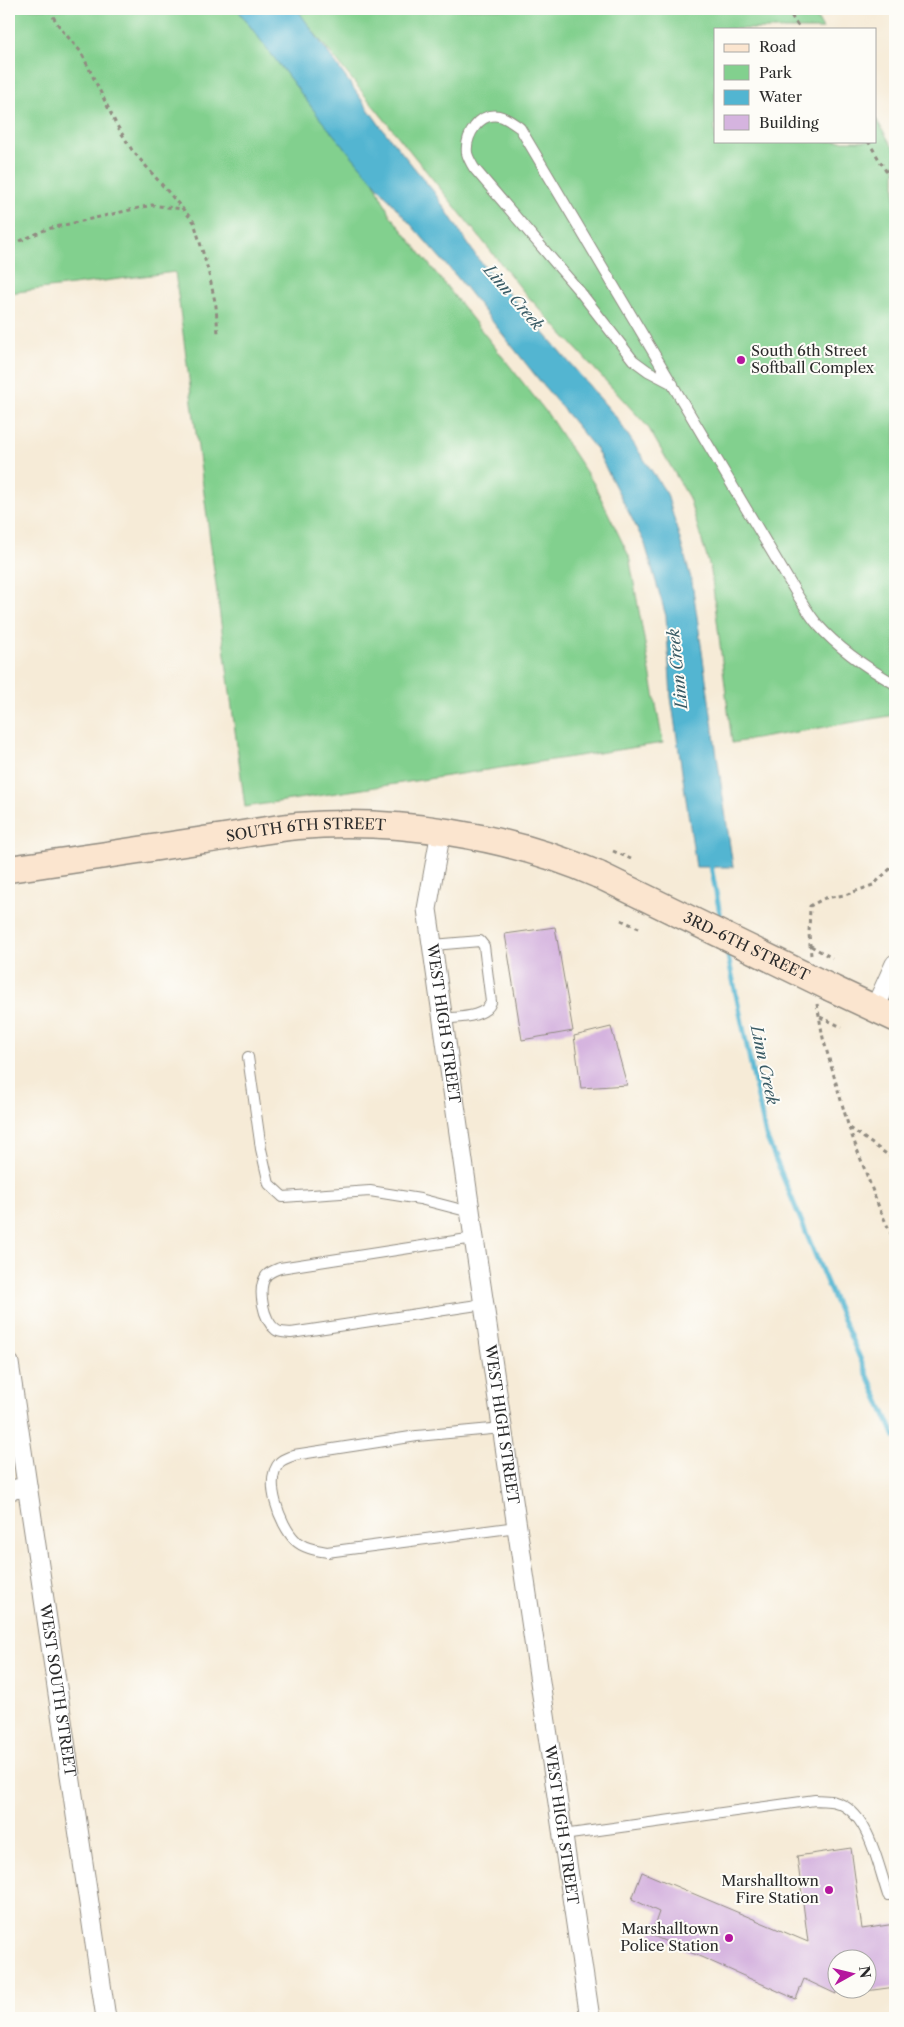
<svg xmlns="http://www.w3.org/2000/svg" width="904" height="2027" viewBox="0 0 904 2027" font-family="'Libre Caslon Text',serif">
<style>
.green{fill:#82d08e;stroke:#567e5c}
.water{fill:#52b5d1;stroke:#3e707e}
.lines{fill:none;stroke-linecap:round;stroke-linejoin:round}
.stream{stroke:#52b5d1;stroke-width:5}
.building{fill:#d5b4df}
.lane-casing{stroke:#908b81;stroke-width:12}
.street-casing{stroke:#908b81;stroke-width:21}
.secondary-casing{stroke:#908b81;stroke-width:29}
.path{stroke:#908b81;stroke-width:3;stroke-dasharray:4 4;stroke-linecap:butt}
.lane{stroke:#fff;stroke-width:10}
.street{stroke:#fff;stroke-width:19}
.secondary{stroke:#fbe5cf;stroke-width:26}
.secondary-bridge-casing{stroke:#908b81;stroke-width:29;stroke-linecap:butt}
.secondary-bridge{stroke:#fbe5cf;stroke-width:26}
.poi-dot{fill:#b5179e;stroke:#fdfcf7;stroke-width:2}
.labels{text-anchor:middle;stroke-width:4;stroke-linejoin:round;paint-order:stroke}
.poi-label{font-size:15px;fill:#2b2b2b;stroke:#fdfcf7;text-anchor:end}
.street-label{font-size:15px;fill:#2b2b2b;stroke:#fdfcf7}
.water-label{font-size:16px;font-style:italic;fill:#395b65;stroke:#fdfcf7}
</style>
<rect width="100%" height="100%" fill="#fdfcf7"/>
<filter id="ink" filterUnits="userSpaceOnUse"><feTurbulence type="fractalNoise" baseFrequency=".02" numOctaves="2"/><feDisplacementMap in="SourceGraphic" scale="10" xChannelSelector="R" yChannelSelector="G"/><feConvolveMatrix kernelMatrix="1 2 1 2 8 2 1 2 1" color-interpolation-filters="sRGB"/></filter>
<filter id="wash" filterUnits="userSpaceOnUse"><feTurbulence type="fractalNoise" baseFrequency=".0096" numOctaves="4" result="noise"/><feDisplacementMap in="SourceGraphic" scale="20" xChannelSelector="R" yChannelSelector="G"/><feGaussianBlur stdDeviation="1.12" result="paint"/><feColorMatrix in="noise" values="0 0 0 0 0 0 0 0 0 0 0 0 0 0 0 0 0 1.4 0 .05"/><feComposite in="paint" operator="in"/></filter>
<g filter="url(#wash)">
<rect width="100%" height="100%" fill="#f6ebd7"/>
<path class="green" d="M 9,9 L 290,9 L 390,215 L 547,413 L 594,484 L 629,556 L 663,743 L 245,807 L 175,272 L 9,293 Z
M 295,9 L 812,9 L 823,29 L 715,29 L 715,141 L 875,141 L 875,117 L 895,151 L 895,715 L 732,743 L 711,571 L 689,498 L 648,427 L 524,292 Z"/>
<path class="water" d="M 237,9 L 297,9 L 381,127 L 434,192 L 478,259 L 544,333 L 616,417 L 667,494 L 692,582 L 733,867 L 696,867 L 671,697 L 666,616 L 645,544 L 596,449 L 543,385 L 457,277 L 398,210 L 322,121 Z"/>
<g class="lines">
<path class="stream" d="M 710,861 L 722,924
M 726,947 L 766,1136 L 832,1295 L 895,1437"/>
</g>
<g id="blocks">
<path class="building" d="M 555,927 L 573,1031 L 522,1040 L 505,934 Z
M 611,1027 L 627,1085 L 581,1088 L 574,1036 Z
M 851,1848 L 862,1929 L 895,1924 L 895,1987 L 866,1991 L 866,1960 L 836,1960 L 836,1994 L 804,1979 L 796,1999 L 651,1935 L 659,1912 L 632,1899 L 642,1872 L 808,1942 L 797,1856 Z"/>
</g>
</g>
<g filter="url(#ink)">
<use href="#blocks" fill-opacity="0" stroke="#908b81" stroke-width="1"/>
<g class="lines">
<g class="lane-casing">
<path id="lane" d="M 673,384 L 648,371 L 633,360 L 581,293 L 474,168 C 471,163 468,158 467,153 C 465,136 479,112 499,116 C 507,118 513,123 520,128 L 798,596 C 804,605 810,616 818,625 C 840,650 867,668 895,684
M 433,945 L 480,941 L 484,946 L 491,1002 C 486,1018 457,1017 443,1019
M 248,1057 L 261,1149 L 269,1184 L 283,1197 L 370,1191 L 420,1199 L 470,1212
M 474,1238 L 280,1268 C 275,1270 269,1272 266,1276 C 257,1289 263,1320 276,1330 C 280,1333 286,1332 291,1333 L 484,1304
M 502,1428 L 417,1436 L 294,1455 C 290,1457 283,1459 280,1462 C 263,1480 280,1525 295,1540 C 303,1548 316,1550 327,1552 L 517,1527
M 563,1835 L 815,1800 C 822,1801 829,1800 835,1802 C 869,1811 878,1866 888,1895"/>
</g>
<g class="street-casing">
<g id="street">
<path id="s1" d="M 441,831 L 427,909 L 474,1238 L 590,2018"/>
<path d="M 875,1008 L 895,964"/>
<path id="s2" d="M 9,1363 L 106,2018"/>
<path d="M 9,1490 L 27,1487"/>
</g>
</g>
<g class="secondary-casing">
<g id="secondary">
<path id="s3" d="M 9,869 C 74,860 139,850 204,840 C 235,836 267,829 298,826 C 396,818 508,835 599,875"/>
<path d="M 831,988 L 895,1018"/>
</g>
</g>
<path class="path" d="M 51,9 L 52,15 L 61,29 L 81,52 L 116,124 L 132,150 L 194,222 L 208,270 L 216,306 L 218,334
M 787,9 L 800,29
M 868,141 L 895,186
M 20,241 L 47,229 L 152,205 L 182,209
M 613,851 L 631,859
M 621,920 L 641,929
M 811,946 L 832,958
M 811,955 L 809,934 L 810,906 L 825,898 L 845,895 L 873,885 L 892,867 L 895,862
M 817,1004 L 823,1038 L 849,1128 L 880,1210 L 895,1242
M 820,1017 L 842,1027
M 850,1128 L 895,1160"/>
<use href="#lane" class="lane"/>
<use href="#street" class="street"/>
<use href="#secondary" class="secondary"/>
<g class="secondary-bridge-casing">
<g id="secondary-bridge">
<path id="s4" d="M 599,875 L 831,988"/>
</g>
</g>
<use href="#secondary-bridge" class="secondary-bridge"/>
</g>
</g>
<g class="poi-dot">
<circle cx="741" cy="360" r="5"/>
<circle cx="829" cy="1890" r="5"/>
<circle cx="729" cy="1938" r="5"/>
</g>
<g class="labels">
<g class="poi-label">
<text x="751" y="356" text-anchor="start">South 6th Street<tspan x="751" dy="17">Softball Complex</tspan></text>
<text x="819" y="1886">Marshalltown<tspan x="819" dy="17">Fire Station</tspan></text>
<text x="719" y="1934">Marshalltown<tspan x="719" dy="17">Police Station</tspan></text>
</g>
<g class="street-label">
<text dy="5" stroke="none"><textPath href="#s3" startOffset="300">SOUTH 6TH STREET</textPath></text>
<text dy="5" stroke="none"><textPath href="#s4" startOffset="164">3RD-6TH STREET</textPath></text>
<text dy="5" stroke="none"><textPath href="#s1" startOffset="195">WEST HIGH STREET</textPath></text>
<text dy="5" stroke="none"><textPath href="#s1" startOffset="600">WEST HIGH STREET</textPath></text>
<text dy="5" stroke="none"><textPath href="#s2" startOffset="331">WEST SOUTH STREET</textPath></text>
<text dy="5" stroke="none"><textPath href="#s1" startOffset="1005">WEST HIGH STREET</textPath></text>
</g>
<g class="water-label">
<text transform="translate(514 297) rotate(49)" y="6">Linn Creek</text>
<text transform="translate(677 669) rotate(-96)" y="6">Linn Creek</text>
<text transform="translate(765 1065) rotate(78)" y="6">Linn Creek</text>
</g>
</g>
<rect width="904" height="2027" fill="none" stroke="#fdfcf7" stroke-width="30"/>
<rect x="714" y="28" width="162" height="115" fill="#fdfcf7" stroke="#a9a8a5"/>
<rect x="724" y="44" width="25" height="8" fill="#fbe5cf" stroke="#a9a8a5"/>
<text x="759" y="52" font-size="15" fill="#2b2b2b">Road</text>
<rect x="724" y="65" width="25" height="15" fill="#82d08e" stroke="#a9a8a5"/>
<text x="759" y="78" font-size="15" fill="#2b2b2b">Park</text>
<rect x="724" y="90" width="25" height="15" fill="#52b5d1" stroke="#a9a8a5"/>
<text x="759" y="102" font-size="15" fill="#2b2b2b">Water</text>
<rect x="724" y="115" width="25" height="15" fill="#d5b4df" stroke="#a9a8a5"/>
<text x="759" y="128" font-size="15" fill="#2b2b2b">Building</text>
<g transform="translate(852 1974) rotate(82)"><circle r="24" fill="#fdfcf7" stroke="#a9a8a5"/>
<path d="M0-4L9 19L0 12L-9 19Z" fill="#b5179e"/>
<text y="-8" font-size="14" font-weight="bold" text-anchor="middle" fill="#2b2b2b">N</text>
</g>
</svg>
